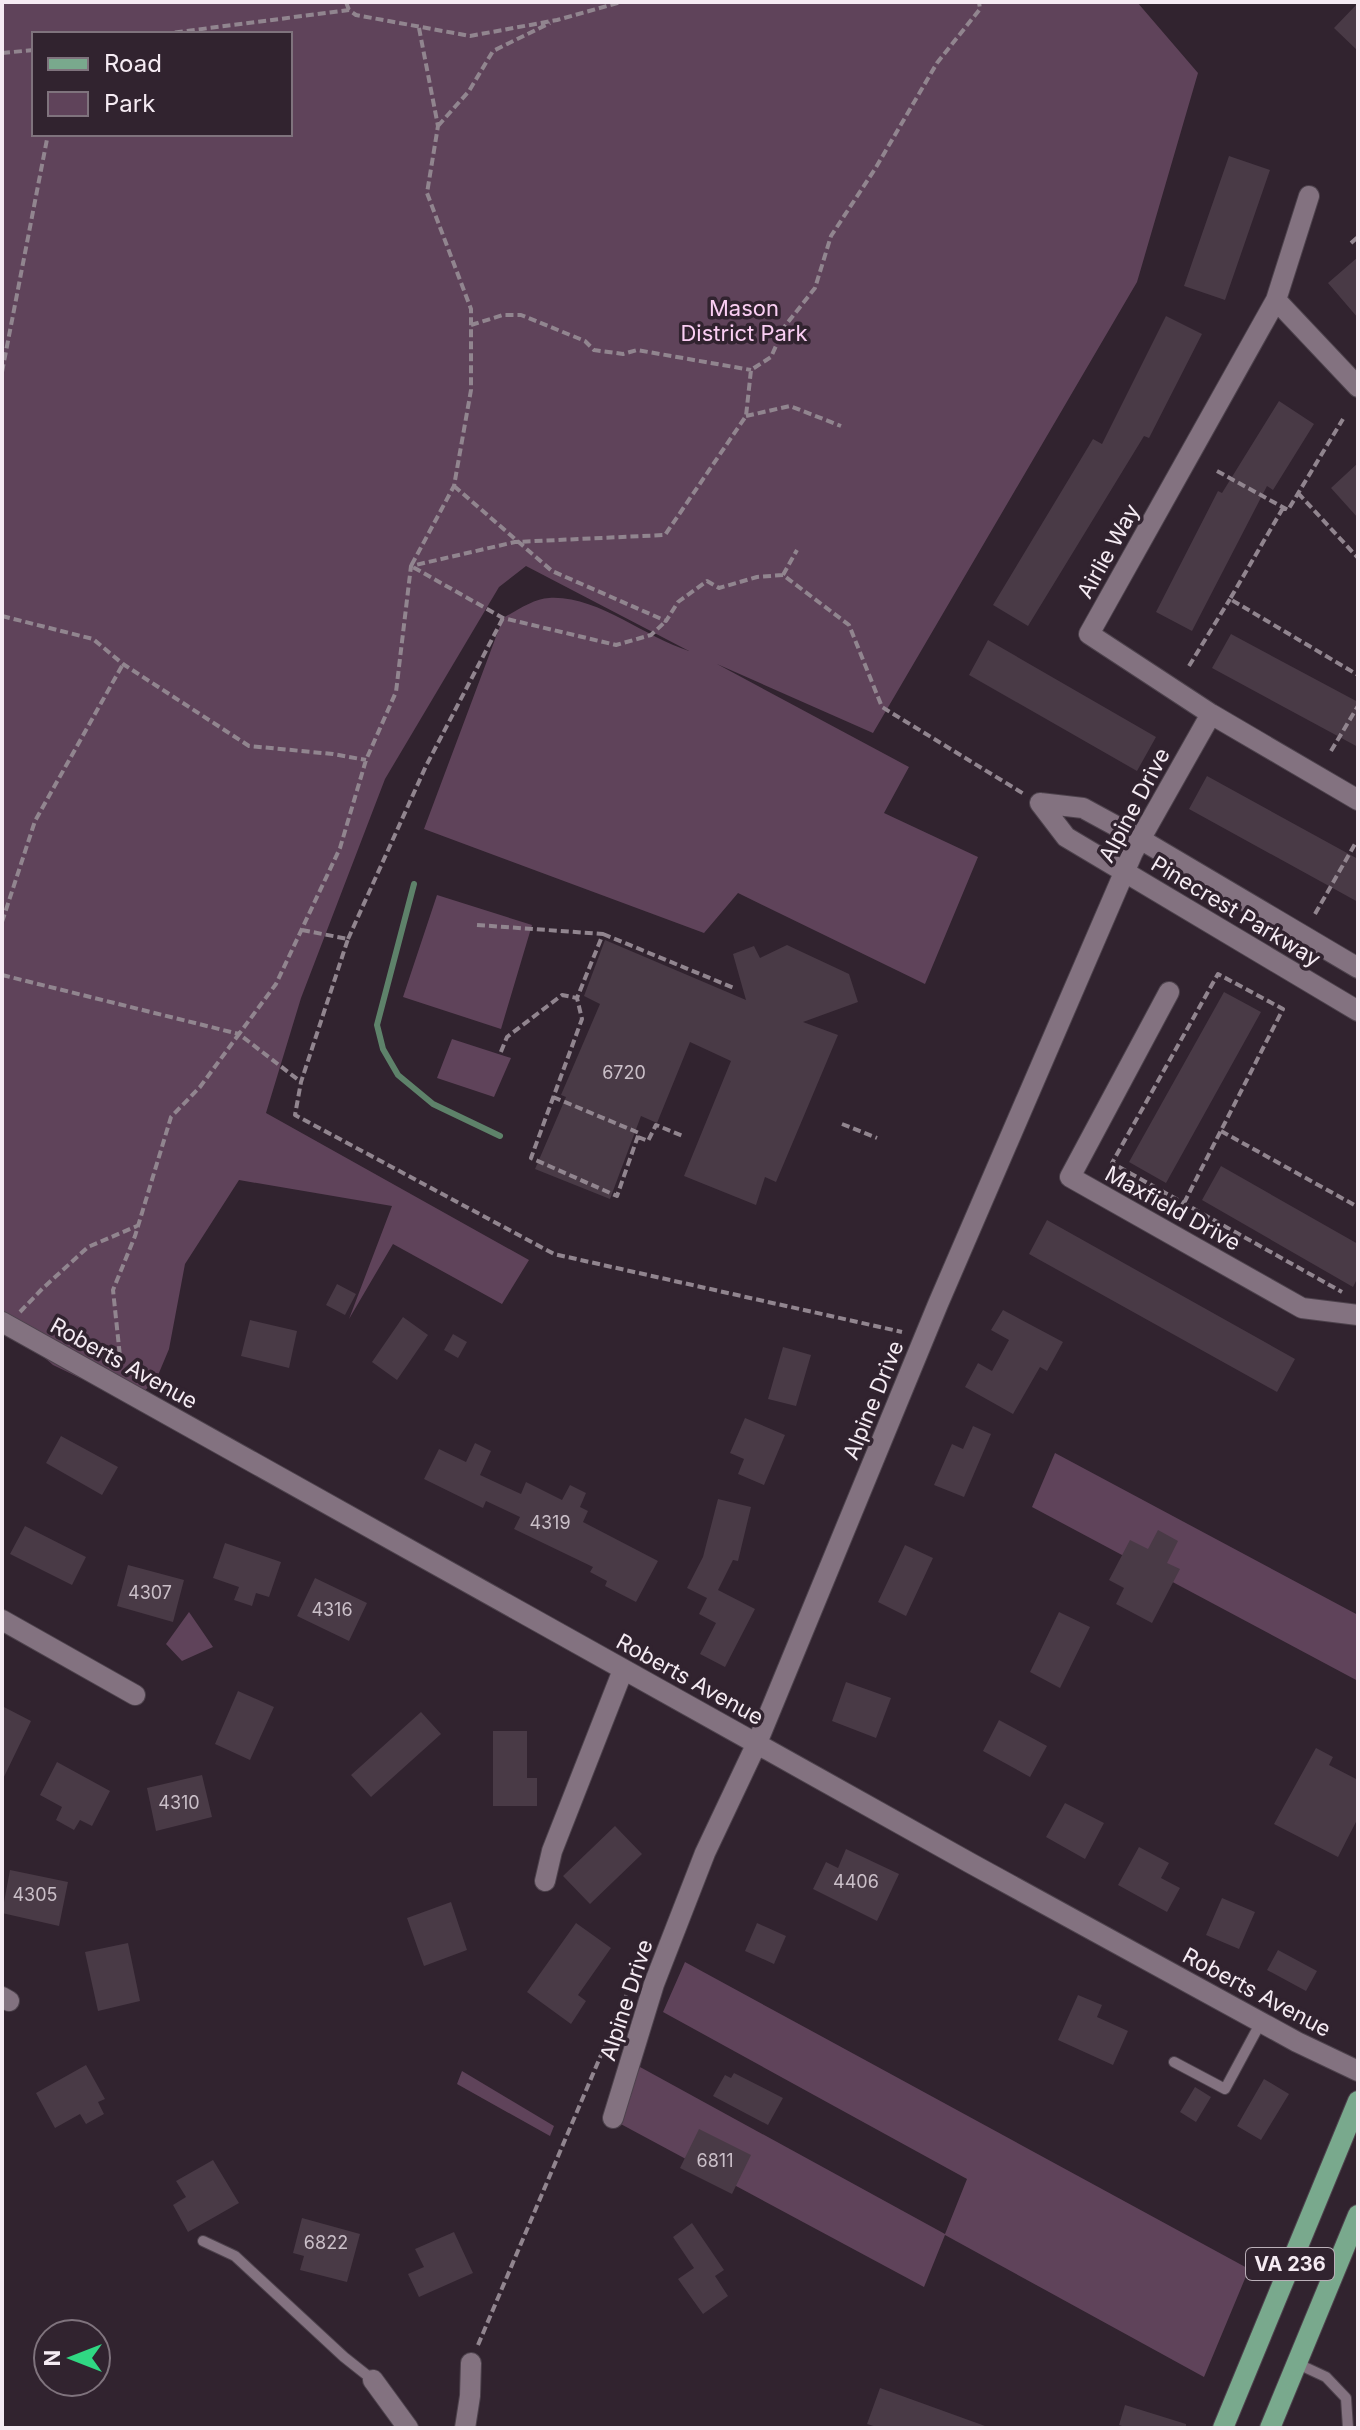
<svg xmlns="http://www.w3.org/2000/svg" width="1360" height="2430" viewBox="0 0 1360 2430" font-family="Inter,sans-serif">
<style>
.green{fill:#5f435a;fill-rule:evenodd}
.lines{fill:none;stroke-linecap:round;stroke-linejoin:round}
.stream{stroke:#5e826a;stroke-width:6}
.building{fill:#493a46}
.service-casing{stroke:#4d424c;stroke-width:12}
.minor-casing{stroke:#4d424c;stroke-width:22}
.primary-casing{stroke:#4d424c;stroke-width:22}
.path{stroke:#91858f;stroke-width:4;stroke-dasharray:8 4;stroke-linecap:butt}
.service{stroke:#837280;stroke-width:10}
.minor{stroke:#837280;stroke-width:20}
.primary{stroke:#79a98d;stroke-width:20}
.labels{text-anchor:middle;stroke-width:7;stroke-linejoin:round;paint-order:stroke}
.number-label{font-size:18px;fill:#cabfc8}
.shield{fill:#31232f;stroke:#baafb8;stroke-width:2}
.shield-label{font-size:20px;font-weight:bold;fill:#f5ebf3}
.park-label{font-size:22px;fill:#facef3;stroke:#31232f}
.street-label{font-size:22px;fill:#f5ebf3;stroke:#31232f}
</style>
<rect width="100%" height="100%" fill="#31232f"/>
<path class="green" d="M 2,2 L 1137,2 L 1198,73 L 1137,282 L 873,733 L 717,664 L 909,767 L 884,813 L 978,857 L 925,984 L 738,893 L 704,933 L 424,829 L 503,618 C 516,611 535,598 549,598 C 597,595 644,637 689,651 L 526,566 L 499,587 L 385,779 L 301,998 L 266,1113 L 529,1260 L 502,1304 L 393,1244 L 349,1319 L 392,1206 L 239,1180 L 185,1264 L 169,1349 L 156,1380 L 139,1396 L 80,1378 L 53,1365 L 2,1321 ZM 34,34 L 290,34 L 290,134 L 34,134 Z
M 437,895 L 532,925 L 501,1029 L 403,997 Z
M 452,1039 L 511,1058 L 494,1097 L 437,1078 Z
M 1055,1453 L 1358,1615 L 1358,1681 L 1032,1507 Z
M 189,1612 L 213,1647 L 182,1661 L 166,1644 Z
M 685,1962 L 1249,2269 L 1204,2377 L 945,2235 L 924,2287 L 617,2122 L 640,2067 L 945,2234 L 967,2179 L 663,2012 Z
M 462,2071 L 554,2126 L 550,2136 L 457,2084 Z"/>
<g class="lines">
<path class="stream" d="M 414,884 L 377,1025 L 383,1049 L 398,1075 L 433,1104 L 500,1136"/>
</g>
<path class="building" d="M 1358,3 L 1358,51 L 1334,28 Z
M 1229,156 L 1270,170 L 1225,300 L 1184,286 Z
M 1358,257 L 1358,318 L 1328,283 Z
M 1166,316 L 1202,334 L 1149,438 L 1144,436 L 1028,626 L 993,605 L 1093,439 L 1102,444 Z
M 1279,401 L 1314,424 L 1273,490 L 1267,486 L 1192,631 L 1156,612 L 1218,491 L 1222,493 Z
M 1358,463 L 1358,518 L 1331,488 Z
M 1231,634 L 1358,702 L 1358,747 L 1212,668 Z
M 988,640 L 1156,737 L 1137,771 L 969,675 Z
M 1207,776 L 1358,859 L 1358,902 L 1189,809 Z
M 605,940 L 746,1000 L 733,954 L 754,946 L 760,958 L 787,945 L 849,974 L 858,1002 L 803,1022 L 838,1035 L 776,1182 L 765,1177 L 756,1205 L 684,1176 L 731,1061 L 690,1042 L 657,1123 L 641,1116 L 610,1199 L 535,1169 L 566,1097 L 561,1095 L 600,1004 L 584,996 Z
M 1224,992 L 1261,1012 L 1166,1183 L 1129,1162 Z
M 1221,1166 L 1358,1244 L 1358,1277 L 1353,1287 L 1202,1200 Z
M 1047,1220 L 1295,1359 L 1277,1392 L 1029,1254 Z
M 337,1284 L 356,1294 L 345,1315 L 326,1305 Z
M 1003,1310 L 1063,1342 L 1047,1371 L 1040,1367 L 1013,1414 L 965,1387 L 978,1363 L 992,1371 L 1009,1340 L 991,1330 Z
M 403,1317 L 428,1335 L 397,1380 L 372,1362 Z
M 250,1320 L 297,1331 L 289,1368 L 241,1356 Z
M 453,1334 L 467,1342 L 458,1358 L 444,1350 Z
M 783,1347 L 811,1355 L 796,1406 L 768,1399 Z
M 745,1418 L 785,1435 L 764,1485 L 738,1474 L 744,1459 L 730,1453 Z
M 973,1426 L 991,1434 L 964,1497 L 934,1485 L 952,1444 L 963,1449 Z
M 61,1436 L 118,1467 L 102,1495 L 46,1463 Z
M 475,1443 L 491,1451 L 480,1475 L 521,1494 L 526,1482 L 562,1500 L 570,1485 L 586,1493 L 580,1507 L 588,1511 L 583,1522 L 658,1561 L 636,1602 L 605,1586 L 607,1581 L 590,1572 L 593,1567 L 514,1529 L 520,1517 L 486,1501 L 483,1508 L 424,1479 L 439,1449 L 466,1462 Z
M 718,1499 L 751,1507 L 738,1561 L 733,1560 L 718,1590 L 755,1609 L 725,1667 L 700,1654 L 716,1623 L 699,1614 L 707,1598 L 687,1588 L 703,1557 Z
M 25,1526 L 86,1557 L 72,1585 L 10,1554 Z
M 1158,1530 L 1178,1541 L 1167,1563 L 1180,1569 L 1152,1623 L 1116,1604 L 1124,1588 L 1109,1580 L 1130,1540 L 1148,1549 Z
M 225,1543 L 281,1562 L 269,1597 L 256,1593 L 252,1606 L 234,1600 L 239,1587 L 213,1578 Z
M 905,1545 L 933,1558 L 906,1616 L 878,1602 Z
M 128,1565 L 184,1580 L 173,1622 L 117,1606 Z
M 315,1578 L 367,1603 L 349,1641 L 297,1616 Z
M 1059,1612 L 1090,1627 L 1060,1688 L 1030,1672 Z
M 846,1682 L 891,1698 L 876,1738 L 832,1721 Z
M 238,1691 L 274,1707 L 250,1760 L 215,1744 Z
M 2,1706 L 31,1721 L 2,1781 Z
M 421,1712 L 441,1734 L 371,1797 L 351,1775 Z
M 999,1720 L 1047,1746 L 1030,1777 L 983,1751 Z
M 493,1731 L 527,1731 L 527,1778 L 537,1778 L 537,1806 L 493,1806 Z
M 1316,1748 L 1333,1757 L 1329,1765 L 1358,1780 L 1358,1818 L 1338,1857 L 1274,1824 Z
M 57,1762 L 110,1791 L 92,1826 L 80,1820 L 74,1830 L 56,1820 L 62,1807 L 40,1795 Z
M 202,1775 L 212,1817 L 156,1831 L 147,1788 Z
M 1065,1803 L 1104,1823 L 1085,1859 L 1046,1837 Z
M 615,1826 L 642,1854 L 590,1904 L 563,1876 Z
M 1139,1847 L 1169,1863 L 1161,1878 L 1180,1888 L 1167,1912 L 1118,1885 Z
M 846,1849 L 899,1874 L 877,1921 L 813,1889 L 826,1862 L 838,1868 Z
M 10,1870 L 68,1882 L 59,1926 L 2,1913 Z
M 1222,1898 L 1255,1912 L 1239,1949 L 1206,1935 Z
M 451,1902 L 467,1950 L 424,1966 L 407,1918 Z
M 576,1923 L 611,1948 L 578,1995 L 586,2001 L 571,2024 L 527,1992 Z
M 757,1923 L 786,1936 L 774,1964 L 745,1951 Z
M 128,1943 L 140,2001 L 98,2011 L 85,1952 Z
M 1278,1950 L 1317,1971 L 1306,1991 L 1267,1970 Z
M 1078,1995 L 1102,2005 L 1097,2017 L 1128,2031 L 1113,2065 L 1058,2040 Z
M 86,2065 L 105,2099 L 98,2102 L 104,2114 L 86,2124 L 80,2114 L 55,2128 L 36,2093 Z
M 734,2073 L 783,2098 L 768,2125 L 713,2096 L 725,2075 L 731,2078 Z
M 1264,2079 L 1289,2094 L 1261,2140 L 1237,2126 Z
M 1195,2087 L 1211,2097 L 1196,2122 L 1180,2112 Z
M 699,2129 L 751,2155 L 732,2194 L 680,2168 Z
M 213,2160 L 239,2203 L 188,2232 L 173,2205 L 186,2197 L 176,2181 Z
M 302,2218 L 360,2234 L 347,2282 L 300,2270 L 304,2256 L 293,2253 Z
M 692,2223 L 724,2270 L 715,2276 L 728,2296 L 703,2314 L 678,2279 L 694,2268 L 673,2237 Z
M 454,2232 L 473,2273 L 419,2297 L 408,2274 L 424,2267 L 415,2249 Z
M 880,2388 L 985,2426 L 985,2428 L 880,2428 L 867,2424 Z
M 1125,2405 L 1186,2424 L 1186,2428 L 1128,2428 L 1119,2425 Z"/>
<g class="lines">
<g class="service-casing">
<path id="service" d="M 1174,2062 L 1225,2089 L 1261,2022
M 203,2241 L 235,2256 L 344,2357 L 373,2380
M 1296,2363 L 1326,2377 L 1346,2398 L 1348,2428"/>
</g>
<g class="minor-casing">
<path id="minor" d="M 1309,196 L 1276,300 L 1089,634 L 1211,714 L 1358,800
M 1276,300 L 1358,387
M 1040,803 L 1066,837 L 1358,1011
M 1040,803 L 1083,808 L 1140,839 L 1358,968
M 1169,992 L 1070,1177 L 1302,1308 L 1358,1315
M 2,1322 L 972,1864 L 1297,2042 L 1358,2071
M 2,1620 L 135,1695
M 545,1881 L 552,1851 L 623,1670
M 2,1997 L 9,2001
M 613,2118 L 654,1984 L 705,1853 L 757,1743 L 938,1304 L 1133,852 L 1211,714
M 373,2380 L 408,2428
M 465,2428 L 470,2396 L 471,2363"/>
</g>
<g class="primary-casing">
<path id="primary" d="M 1223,2428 L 1358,2101
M 1270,2428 L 1358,2215"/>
</g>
<path class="path" d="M 346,2 L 349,10
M 419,28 L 438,126 L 427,193 L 471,309 L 471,390 L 454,486 L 411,566 L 503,618 L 616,645 L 651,635 L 666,621
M 163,34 L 349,10 L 356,15 L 470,36 L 557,20 L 621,2
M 2,53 L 34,50
M 438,126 L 469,91 L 493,51 L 550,23
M 1351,243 L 1358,237
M 471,325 L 503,315 L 521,315 L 585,341 L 594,350 L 623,354 L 637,350 L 751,370
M 2,372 L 48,134
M 746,416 L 790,406 L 841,426
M 1217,471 L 1288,510 L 1343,419
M 454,486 L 552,571 L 666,621 L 678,602 L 707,581 L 719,588 L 757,577 L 783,575 L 849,625 L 882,707 L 1024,794
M 1298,493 L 1358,558
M 1283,508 L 1230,599 L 1358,675
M 783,575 L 797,550
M 2,616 L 93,639 L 123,664 L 249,746 L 333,754 L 366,760
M 1189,666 L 1230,599
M 1331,751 L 1358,706
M 1315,914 L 1355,844
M 2,922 L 35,821 L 123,664
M 477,925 L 603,934 L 577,998 L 562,995 L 507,1037 L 500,1054
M 302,930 L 348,939 L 301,1082 L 295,1115 L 554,1254 L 902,1332
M 603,934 L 734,988
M 348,939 L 426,766 L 503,618
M 2,975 L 239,1034 L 276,984 L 340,848 L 366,760 L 396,692 L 411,566 L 515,542 L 665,535 L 746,416 L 751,370 L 771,357 L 785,326 L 815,288 L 831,236 L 875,169 L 937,63 L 980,9 L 979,2
M 553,1097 L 639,1133 L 617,1196 L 531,1158 L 582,1019 L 577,998
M 842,1124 L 877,1138
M 1221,1131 L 1358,1207
M 638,1137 L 648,1141 L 656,1125 L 683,1136
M 1184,1203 L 1283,1009 L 1218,974 L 1112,1163 L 1342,1292
M 20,1312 L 42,1289 L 88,1247 L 137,1226
M 121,1366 L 113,1290 L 135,1236 L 171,1117 L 200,1087 L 239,1034 L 301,1082
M 478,2345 L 629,1989"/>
<use href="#service" class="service"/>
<use href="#minor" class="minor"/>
<use href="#primary" class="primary"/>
</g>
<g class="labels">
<g class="number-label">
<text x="624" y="1079">6720</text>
<text x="550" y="1529">4319</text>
<text x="150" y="1599">4307</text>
<text x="332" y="1616">4316</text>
<text x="179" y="1809">4310</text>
<text x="856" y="1888">4406</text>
<text x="35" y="1901">4305</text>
<text x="715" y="2167">6811</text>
<text x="326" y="2249">6822</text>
</g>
<rect class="shield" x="1246" y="2248" width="88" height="32" rx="6"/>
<g class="shield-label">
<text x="1290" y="2271">VA 236</text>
</g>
<g class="park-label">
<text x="744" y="316">Mason<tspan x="744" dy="25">District Park</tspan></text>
</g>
<g class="street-label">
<text transform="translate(1108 551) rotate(-61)" y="8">Airlie Way</text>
<text transform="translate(1134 805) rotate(-62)" y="8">Alpine Drive</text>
<text transform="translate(1236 911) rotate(31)" y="8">Pinecrest Parkway</text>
<text transform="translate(1173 1208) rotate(29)" y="8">Maxfield Drive</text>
<text transform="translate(124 1363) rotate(29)" y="8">Roberts Avenue</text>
<text transform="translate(873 1400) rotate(-68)" y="8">Alpine Drive</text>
<text transform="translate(690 1679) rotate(29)" y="8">Roberts Avenue</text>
<text transform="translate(1257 1992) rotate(28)" y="8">Roberts Avenue</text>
<text transform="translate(626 2000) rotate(-72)" y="8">Alpine Drive</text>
</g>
</g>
<rect width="1360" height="2430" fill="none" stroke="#f5ebf3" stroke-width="8"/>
<rect x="32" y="32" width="260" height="104" fill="#31232f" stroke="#7f737d" stroke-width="2"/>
<rect x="48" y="58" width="40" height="12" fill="#79a98d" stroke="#7f737d" stroke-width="2"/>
<text x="104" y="72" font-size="24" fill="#f5ebf3">Road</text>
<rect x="48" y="92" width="40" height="24" fill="#5f435a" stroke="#7f737d" stroke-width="2"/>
<text x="104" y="112" font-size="24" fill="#f5ebf3">Park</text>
<g transform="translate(72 2358) rotate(270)"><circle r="38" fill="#31232f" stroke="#7f737d" stroke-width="2"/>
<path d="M0-6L14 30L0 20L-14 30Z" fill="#30d883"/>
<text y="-12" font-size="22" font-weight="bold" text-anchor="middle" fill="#f5ebf3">N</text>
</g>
</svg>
